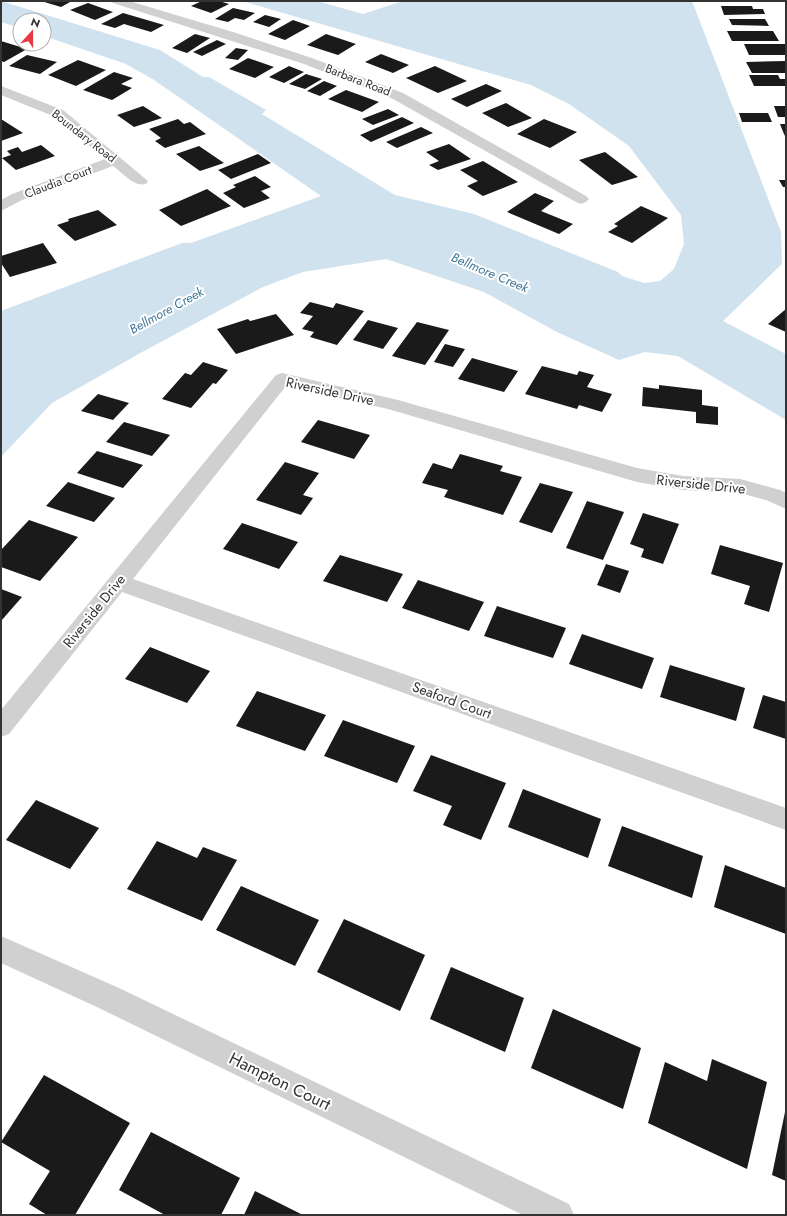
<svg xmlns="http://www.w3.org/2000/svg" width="787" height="1216" viewBox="0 0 787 1216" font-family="Jost,sans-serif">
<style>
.water{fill:#cfe2ee}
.building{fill:#1a1a1a}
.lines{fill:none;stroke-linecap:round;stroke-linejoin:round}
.minor{fill:#d0d0d0;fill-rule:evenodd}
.labels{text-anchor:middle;stroke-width:4;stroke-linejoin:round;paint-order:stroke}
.far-street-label{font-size:12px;fill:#333;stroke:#fff}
.far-water-label{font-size:13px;font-style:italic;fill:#3f7597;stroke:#fff}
.street-label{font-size:14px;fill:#333;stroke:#fff}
.near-street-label{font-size:17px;fill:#333;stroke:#fff}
</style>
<rect width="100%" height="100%" fill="#fff"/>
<path class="water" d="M 1,1 L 160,50 L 203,77 L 209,77 L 266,110 L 262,114 L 395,195 L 474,214 L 618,272 L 622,276 L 644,283 L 660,281 L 674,269 L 684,244 L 681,215 L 629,146 L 569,104 L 531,85 L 242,1 L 317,1 L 363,14 L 403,1 L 692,1 L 781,232 L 782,264 L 723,321 L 786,354 L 786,420 L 678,356 L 645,352 L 619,360 L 557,332 L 484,292 L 386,259 L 303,272 L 263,287 L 144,351 L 52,403 L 1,457 L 1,311 L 182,243 L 191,243 L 321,196 L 154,80 L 126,64 L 44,36 L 44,20 L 20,20 L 20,28 L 1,22 Z"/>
<path class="building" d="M 41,1 L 72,1 L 61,7 Z
M 202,1 L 219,1 L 229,4 L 211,13 L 191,6 Z
M 88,3 L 113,12 L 95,20 L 70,10 Z
M 721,6 L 752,6 L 753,9 L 763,9 L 765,14 L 724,15 Z
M 233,8 L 255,13 L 244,20 L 235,18 L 228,22 L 215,19 Z
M 123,13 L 164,25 L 151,32 L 124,24 L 115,28 L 101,24 Z
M 265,15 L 281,19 L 269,27 L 253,22 Z
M 729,19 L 765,19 L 769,26 L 732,25 Z
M 293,20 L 310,26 L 285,40 L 268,34 Z
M 727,31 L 773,31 L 779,41 L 732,41 Z
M 195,34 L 210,38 L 187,53 L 172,48 Z
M 326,34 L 356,44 L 338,55 L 307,45 Z
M 217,40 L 226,44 L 202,56 L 193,52 Z
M 1,41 L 27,49 L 4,62 L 1,61 Z
M 744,44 L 786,44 L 786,55 L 749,55 Z
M 236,48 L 248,50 L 238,60 L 225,58 Z
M 381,54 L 409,65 L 393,73 L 365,62 Z
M 27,55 L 57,62 L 40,74 L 9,66 Z
M 248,58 L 274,67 L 255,78 L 229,69 Z
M 78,60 L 106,70 L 76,86 L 48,75 Z
M 786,61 L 786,73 L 752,73 L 746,62 Z
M 289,66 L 304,72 L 284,83 L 269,77 Z
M 435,66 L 467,81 L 438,93 L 406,78 Z
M 114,72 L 133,78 L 121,84 L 132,88 L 112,100 L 83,90 Z
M 306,74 L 322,79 L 305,89 L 289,84 Z
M 749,75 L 778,75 L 780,79 L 786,79 L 786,86 L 754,86 Z
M 324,81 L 337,86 L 320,96 L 307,91 Z
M 486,84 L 502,91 L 467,107 L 451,99 Z
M 346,90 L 379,102 L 362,112 L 328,99 Z
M 506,103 L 532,118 L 508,127 L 482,113 Z
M 143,106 L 162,118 L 134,127 L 117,115 Z
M 774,106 L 786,106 L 786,117 L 778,117 Z
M 388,109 L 399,115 L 373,125 L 362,119 Z
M 739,113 L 768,113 L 772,122 L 742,122 Z
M 402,117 L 414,123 L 371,142 L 360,135 Z
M 1,119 L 23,133 L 1,141 Z
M 178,119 L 184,124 L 190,122 L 206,134 L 165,148 L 155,141 L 161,138 L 149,129 Z
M 544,119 L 577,132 L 550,148 L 517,134 Z
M 780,124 L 786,124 L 786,138 L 784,134 Z
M 421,127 L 433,133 L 397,148 L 386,142 Z
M 449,144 L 471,159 L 438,170 L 429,165 L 439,161 L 426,152 Z
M 41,145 L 55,156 L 16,170 L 2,158 L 11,155 L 7,151 L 18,147 L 22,152 Z
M 199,146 L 224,163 L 200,171 L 176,154 Z
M 605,152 L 638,177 L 612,185 L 579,160 Z
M 258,154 L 271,163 L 231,179 L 218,170 Z
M 483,161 L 518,182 L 483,196 L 467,186 L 478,181 L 460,170 Z
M 255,176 L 271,187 L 261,191 L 270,198 L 244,208 L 223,193 L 236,187 L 233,185 Z
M 779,180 L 786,180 L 786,187 L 783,187 Z
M 207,189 L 231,206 L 181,226 L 159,210 Z
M 535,193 L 554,201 L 541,211 L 573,224 L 559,234 L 507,212 Z
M 641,206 L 668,218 L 632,243 L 608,232 L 618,226 L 614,224 Z
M 98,210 L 117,225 L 75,241 L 57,225 L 69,221 L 68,219 Z
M 43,243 L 57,263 L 10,277 L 1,263 L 1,256 Z
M 310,302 L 333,308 L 336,303 L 364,311 L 337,345 L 310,337 L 314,332 L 302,329 L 313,316 L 300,313 Z
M 786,309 L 786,332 L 768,324 Z
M 276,314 L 294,335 L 236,354 L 217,329 L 248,319 L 250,321 Z
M 368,320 L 398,328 L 383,349 L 353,340 Z
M 417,322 L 449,330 L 425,365 L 392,356 Z
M 445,344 L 465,349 L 453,367 L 434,362 Z
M 472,358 L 518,371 L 504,392 L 458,379 Z
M 203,362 L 228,370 L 216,384 L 213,383 L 191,408 L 162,399 L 185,373 L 191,375 Z
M 542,366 L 577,375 L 579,371 L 594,375 L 587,387 L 612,394 L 602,412 L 579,405 L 577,409 L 525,394 Z
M 659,385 L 702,390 L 702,405 L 718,407 L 718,425 L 696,423 L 696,412 L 642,406 L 643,387 L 659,389 Z
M 98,394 L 129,403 L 113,420 L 81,411 Z
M 318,420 L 370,435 L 354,459 L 301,442 Z
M 124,422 L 170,435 L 152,456 L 106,442 Z
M 97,451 L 143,465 L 123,488 L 77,473 Z
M 460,454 L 503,466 L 500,471 L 522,477 L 503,515 L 444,497 L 448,490 L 422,483 L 433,463 L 452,469 Z
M 285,462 L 319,473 L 303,495 L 313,498 L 301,515 L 256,500 Z
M 68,482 L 115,498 L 94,522 L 46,506 Z
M 540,483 L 573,492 L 552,533 L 519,522 Z
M 587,501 L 624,512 L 603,560 L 566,548 Z
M 643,513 L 679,524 L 663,564 L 641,557 L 644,549 L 630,544 Z
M 29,520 L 78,537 L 40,581 L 1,567 L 1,550 Z
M 242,523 L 298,542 L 279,569 L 223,549 Z
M 720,545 L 783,563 L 769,612 L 744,604 L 750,586 L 711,574 Z
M 340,555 L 403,574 L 387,602 L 323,581 Z
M 606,564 L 629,571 L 620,593 L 597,585 Z
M 418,580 L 484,602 L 469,631 L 402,608 Z
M 1,589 L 22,597 L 1,621 Z
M 497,606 L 566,628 L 553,658 L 484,636 Z
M 582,634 L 654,658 L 642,689 L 569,664 Z
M 150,647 L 210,671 L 187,703 L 125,679 Z
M 670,665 L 745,688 L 736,721 L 660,697 Z
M 257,691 L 326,715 L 305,751 L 236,726 Z
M 763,695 L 786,702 L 786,739 L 753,728 Z
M 343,720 L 415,746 L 397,783 L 324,756 Z
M 431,755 L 506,783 L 481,840 L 443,825 L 452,806 L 413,791 Z
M 523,789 L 601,819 L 588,858 L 508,827 Z
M 36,800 L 99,828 L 70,869 L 6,840 Z
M 622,826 L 703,856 L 692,898 L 608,866 Z
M 157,841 L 197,858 L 203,847 L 237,860 L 202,921 L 127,889 Z
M 725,865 L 786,888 L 786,934 L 714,907 Z
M 241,886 L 319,920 L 295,966 L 216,930 Z
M 344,919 L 425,955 L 400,1011 L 317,972 Z
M 451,967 L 524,998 L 505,1052 L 430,1019 Z
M 553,1009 L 641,1048 L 623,1109 L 531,1068 Z
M 712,1059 L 767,1082 L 747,1169 L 648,1123 L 665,1062 L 707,1081 Z
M 44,1075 L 130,1123 L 75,1215 L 47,1215 L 29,1204 L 50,1171 L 1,1142 Z
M 785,1112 L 786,1112 L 786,1181 L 772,1175 Z
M 151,1132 L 240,1178 L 221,1215 L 165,1215 L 119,1190 Z
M 255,1191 L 303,1215 L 244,1215 Z"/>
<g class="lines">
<path class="minor" d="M 111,1 L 129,1 L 233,32 L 312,58 L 403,93 L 586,196 L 589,199 L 586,202 L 581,204 L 576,202 L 393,99 L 304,64 L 113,3 Z
M 1,86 L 63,110 L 148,181 L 146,184 C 133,187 123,173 113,166 L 22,200 L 1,211 L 1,200 L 12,194 L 105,159 L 53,116 L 1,95 Z
M 282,373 L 398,400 L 637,468 L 683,476 L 740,479 L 780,490 L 786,493 L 786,509 L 766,500 L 740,493 L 683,490 L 637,482 L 388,409 L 286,386 L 133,579 L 786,808 L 786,830 L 122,592 L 9,734 L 1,737 L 1,710 L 276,375 Z
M 1,936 L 119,988 L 569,1204 L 574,1215 L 523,1215 L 99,1008 L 1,963 Z"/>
</g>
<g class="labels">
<g class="far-street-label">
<text transform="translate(358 80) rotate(21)" y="4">Barbara Road</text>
<text transform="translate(84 136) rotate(38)" y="4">Boundary Road</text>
<text transform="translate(58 182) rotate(-21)" y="4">Claudia Court</text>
</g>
<g class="far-water-label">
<text transform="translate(490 272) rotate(23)" y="5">Bellmore Creek</text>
<text transform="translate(166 310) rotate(-29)" y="5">Bellmore Creek</text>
</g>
<g class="street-label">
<text transform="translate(330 391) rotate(12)" y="5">Riverside Drive</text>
<text transform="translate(701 484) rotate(6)" y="5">Riverside Drive</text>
<text transform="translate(94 611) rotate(-51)" y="5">Riverside Drive</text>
<text transform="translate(452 700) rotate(20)" y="5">Seaford Court</text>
</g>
<g class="near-street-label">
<text transform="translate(280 1081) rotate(26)" y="6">Hampton Court</text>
</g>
</g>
<rect width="787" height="1216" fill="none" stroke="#333333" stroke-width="4"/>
<g transform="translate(32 32) rotate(21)"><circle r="19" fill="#ffffff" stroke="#adadad"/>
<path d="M0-3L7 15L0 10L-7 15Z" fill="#e63946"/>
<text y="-6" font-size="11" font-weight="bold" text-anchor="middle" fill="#333333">N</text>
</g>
</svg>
